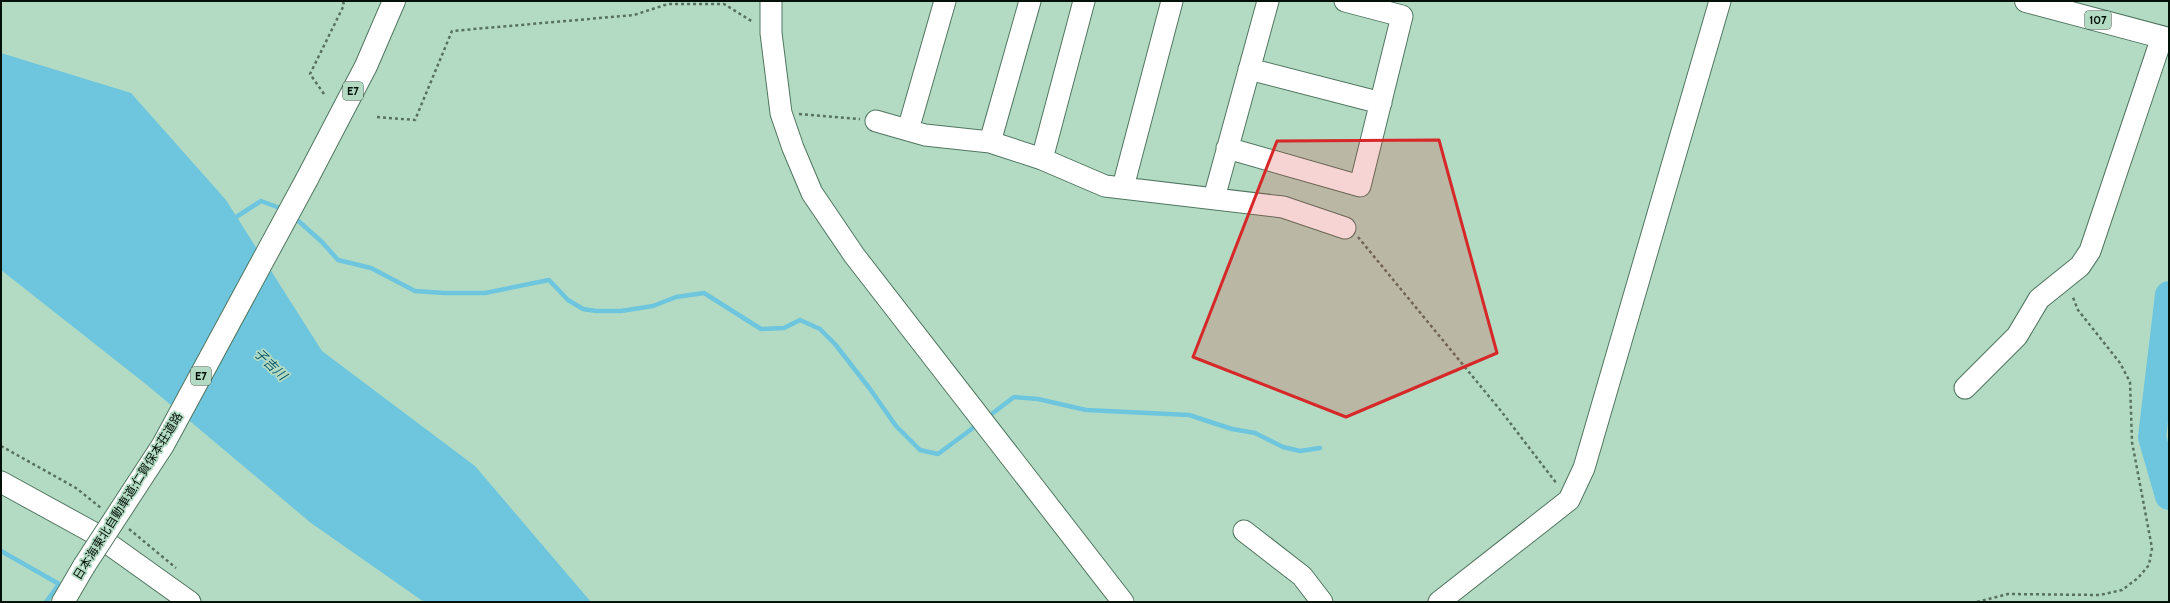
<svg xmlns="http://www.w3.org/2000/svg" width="2170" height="603" viewBox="0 0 2170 603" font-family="Cabin,'Noto Sans JP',sans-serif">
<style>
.water{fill:#6ec5de}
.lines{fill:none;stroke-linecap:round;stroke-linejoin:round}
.stream{stroke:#6ec5de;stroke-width:4.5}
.river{stroke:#6ec5de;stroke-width:28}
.minor-casing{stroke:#517660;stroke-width:23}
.highway-casing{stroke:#517660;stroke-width:24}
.path{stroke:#587262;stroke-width:2.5;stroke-dasharray:3 3;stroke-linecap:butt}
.minor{stroke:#fff;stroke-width:21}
.highway{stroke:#fff;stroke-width:22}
.highway-bridge-casing{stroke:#517660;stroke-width:24;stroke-linecap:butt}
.highway-bridge{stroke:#fff;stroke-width:22}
.marked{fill:#d62828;fill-opacity:0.2;stroke:#d62828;stroke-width:3;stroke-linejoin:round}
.labels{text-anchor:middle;stroke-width:3.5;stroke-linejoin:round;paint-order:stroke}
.shield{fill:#b3dbc3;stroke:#384e41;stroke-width:1}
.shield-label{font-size:11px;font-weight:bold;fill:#041109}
.street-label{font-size:12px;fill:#041109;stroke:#b3dbc3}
.water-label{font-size:13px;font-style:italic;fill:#0c5869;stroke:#b3dbc3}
</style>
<rect width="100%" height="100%" fill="#b3dbc3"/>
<path class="water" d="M 1,53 L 131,93 L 226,200 L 322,351 L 475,466 L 591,602 L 424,602 L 311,523 L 147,385 L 1,270 Z"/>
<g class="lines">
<path class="stream" d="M 294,217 L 322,242 L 338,260 L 371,268 L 415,291 L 444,293 L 485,293 L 549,280 L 568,300 L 583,309 L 596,311 L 621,311 L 653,306 L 676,297 L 704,293 L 761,329 L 784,328 L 800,320 L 820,329 L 835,344 L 870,389 L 896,426 L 920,450 L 938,454 L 973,428
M 233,219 L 261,201 L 285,210
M 993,413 L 1014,397 L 1038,399 L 1086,410 L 1189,415 L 1232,429 L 1255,433 L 1283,447 L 1300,451 L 1320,448
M 1,551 L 59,584 L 46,602"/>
<path class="river" d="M 2169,295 L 2152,437 L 2169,496"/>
<g class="minor-casing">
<path id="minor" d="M 771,1 L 771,33 L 781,113 L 793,148 L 812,193 L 854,255 L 1123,602
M 1249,69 L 1381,103
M 876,121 L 925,135 L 990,142 L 1042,159 L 1105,186 L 1283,207 L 1345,228
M 908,130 L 945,1
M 990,142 L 1030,1
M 1227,148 L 1360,186 L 1402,16 L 1345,1
M 1042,159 L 1084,1
M 1123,187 L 1172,1
M 1214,198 L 1268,1
M 1965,388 L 2017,336 L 2039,299 L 2080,266 L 2090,251 L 2162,37
M 1,482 L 92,532 L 190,602
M 1244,531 L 1302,576 L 1322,602
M 1439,602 L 1569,500 L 1584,468 L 1720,1"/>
</g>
<g class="highway-casing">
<path id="highway" d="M 2026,1 L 2169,39
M 307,179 L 366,66 L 394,1
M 63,602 L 84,566"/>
</g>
<path class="path" d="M 324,94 L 310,74 L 344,5 L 343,1
M 799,114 L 860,119
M 377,117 L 415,120 L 452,31 L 634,15 L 668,4 L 724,4 L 753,22
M 1358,237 L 1501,411 L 1557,484
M 1,446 L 76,488 L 101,508
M 129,529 L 176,568
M 1977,602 L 2008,594 L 2100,595 L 2122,590 L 2138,578 L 2149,565 L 2152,548 L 2132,442 L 2130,382 L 2120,363 L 2078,310 L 2072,295"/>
<use href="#minor" class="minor"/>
<use href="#highway" class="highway"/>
<g class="highway-bridge-casing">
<path id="highway-bridge" d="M 84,566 L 163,445 L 307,179"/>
</g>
<use href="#highway-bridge" class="highway-bridge"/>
</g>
<path class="marked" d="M 1439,140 L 1497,353 L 1346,417 L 1193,357 L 1277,141 Z"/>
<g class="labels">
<g class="shield">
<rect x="2085" y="11" width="26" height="18" rx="3"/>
<rect x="343" y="82" width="20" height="18" rx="3"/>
<rect x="191" y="367" width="20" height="18" rx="3"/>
</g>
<g class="shield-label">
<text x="2098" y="24">107</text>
<text x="353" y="95">E7</text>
<text x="201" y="380">E7</text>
</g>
<g class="street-label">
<text transform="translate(128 496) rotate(-58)" y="4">日本海東北自動車道;仁賀保本荘道路</text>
</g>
<g class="water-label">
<text transform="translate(271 364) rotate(43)" y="5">子吉川</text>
</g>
</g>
<rect width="2170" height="603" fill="none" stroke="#041109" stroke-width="4"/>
</svg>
